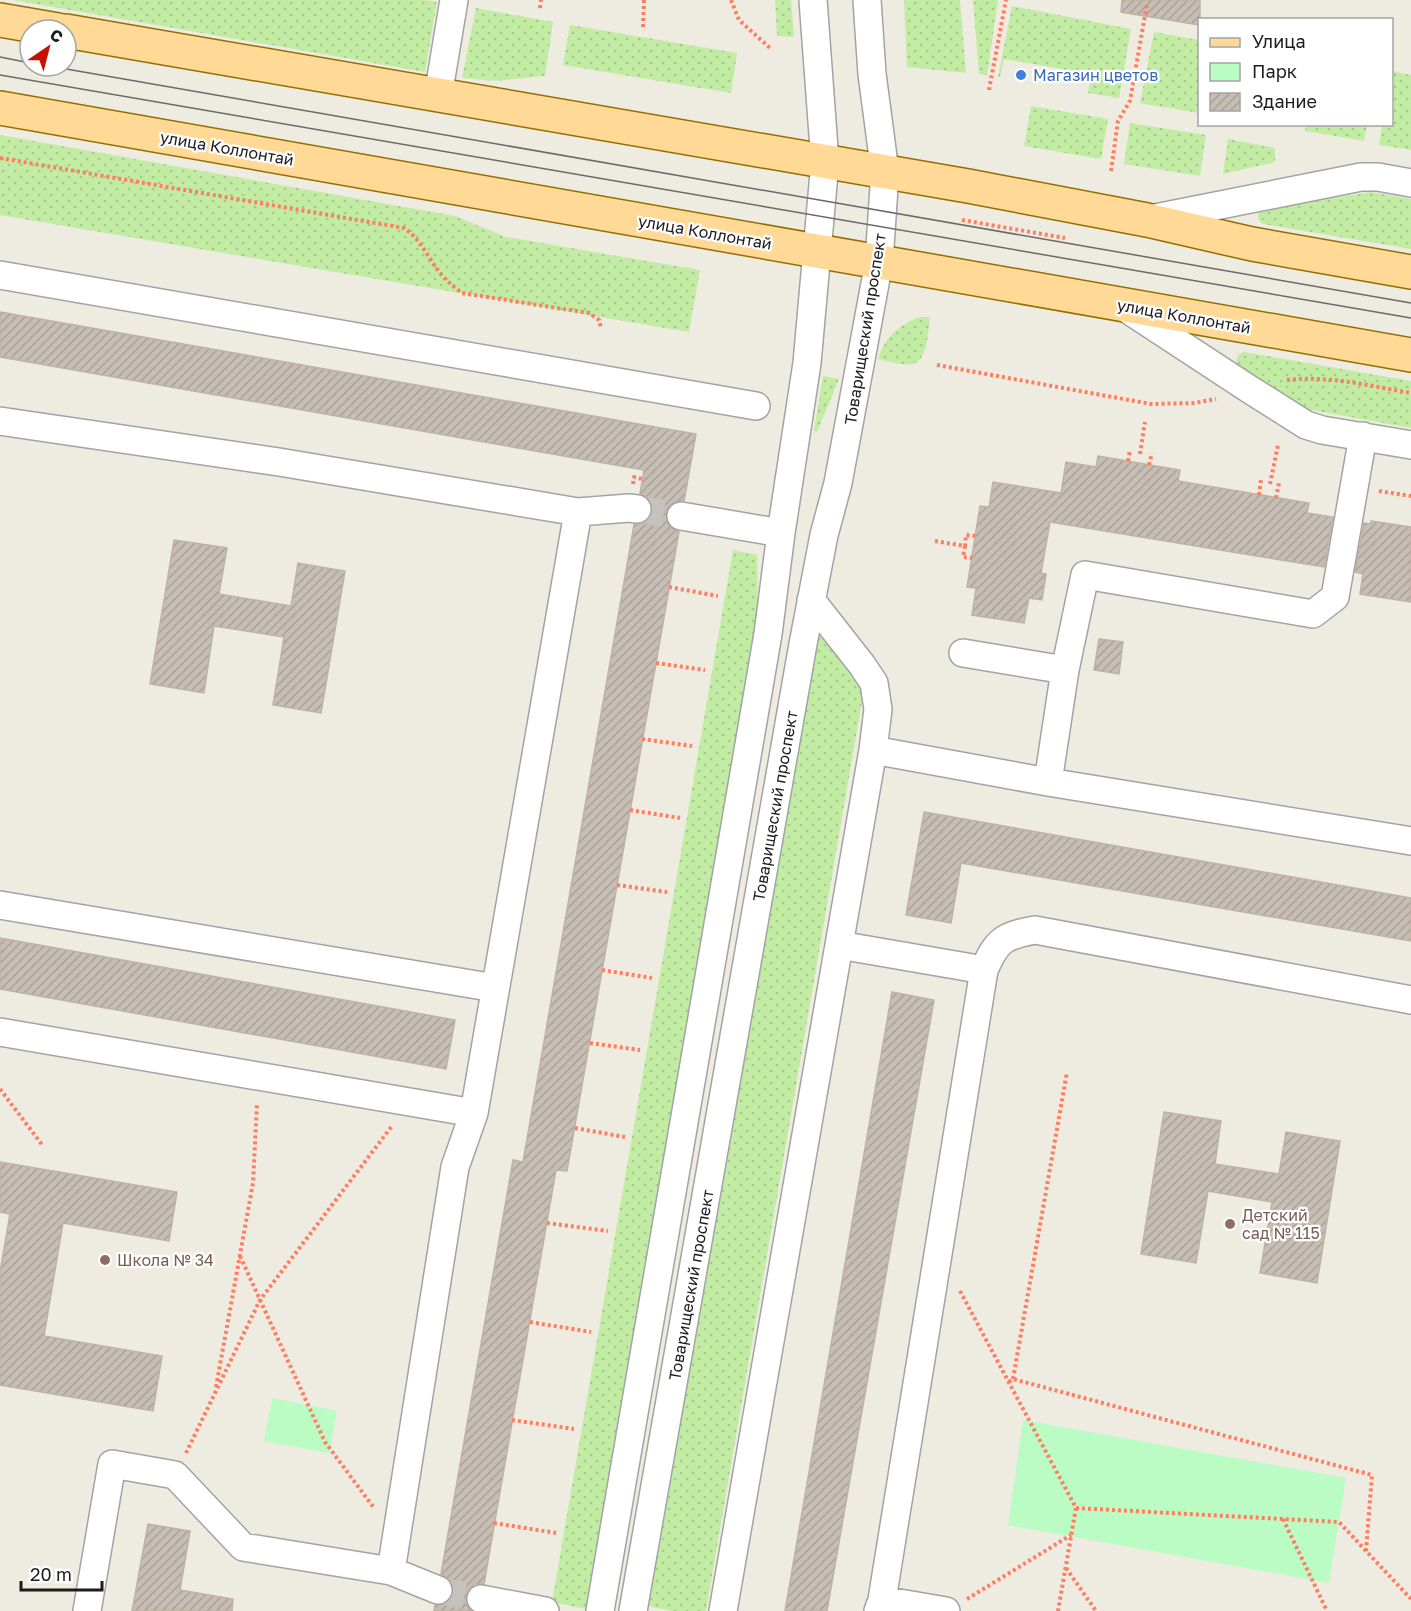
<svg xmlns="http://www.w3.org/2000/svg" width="1411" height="1611" viewBox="0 0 1411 1611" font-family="'Golos Text',sans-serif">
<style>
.grass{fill:url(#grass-dots)}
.park{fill:#bbfcc5}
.building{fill:url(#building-hatch);stroke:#c0b2a3;stroke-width:1.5}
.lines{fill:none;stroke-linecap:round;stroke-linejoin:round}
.minor-tunnel{stroke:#c4c2ba;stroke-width:27;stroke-dasharray:27 14;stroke-linecap:butt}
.minor-casing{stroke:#a3a3a3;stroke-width:30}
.major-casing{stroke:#946e00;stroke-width:36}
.path{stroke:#ff7d61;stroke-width:4;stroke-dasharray:3 3;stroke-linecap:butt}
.minor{stroke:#fff;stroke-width:27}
.major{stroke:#ffd995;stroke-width:33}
.tram{stroke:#6a6a6a;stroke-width:1.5}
.shop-dot{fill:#3f7fe0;stroke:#fff;stroke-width:2}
.education-dot{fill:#8d6e63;stroke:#fff;stroke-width:2}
.labels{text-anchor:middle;stroke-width:4.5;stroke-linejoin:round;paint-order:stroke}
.shop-label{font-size:16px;fill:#366cbe;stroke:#fff;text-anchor:start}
.street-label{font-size:16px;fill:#1c1c1c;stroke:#fff}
.education-label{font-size:16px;fill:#785e54;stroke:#fff;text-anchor:start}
</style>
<defs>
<pattern id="grass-dots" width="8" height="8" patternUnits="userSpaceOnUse" patternTransform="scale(1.5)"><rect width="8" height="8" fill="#c2eca4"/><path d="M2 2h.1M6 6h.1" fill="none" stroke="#a6ca8d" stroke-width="1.8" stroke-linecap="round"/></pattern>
<pattern id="building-hatch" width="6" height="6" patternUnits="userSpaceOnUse" patternTransform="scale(1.5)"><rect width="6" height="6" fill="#c6bdb4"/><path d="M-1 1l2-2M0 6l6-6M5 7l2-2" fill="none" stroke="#aaa29a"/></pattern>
</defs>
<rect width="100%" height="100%" fill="#eeebe1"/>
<path class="grass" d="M 13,0 L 425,0 L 437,2 L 425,72 Z
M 775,0 L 791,0 L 794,37 L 777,36 Z
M 904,0 L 960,0 L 966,73 L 907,67 Z
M 973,0 L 998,0 L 987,75 L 979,74 Z
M 1012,6 L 1131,29 L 1119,98 L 1088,93 L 1091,74 L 1004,59 L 1000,77 L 998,77 Z
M 476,8 L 553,22 L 545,76 L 496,81 L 462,78 Z
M 570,25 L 737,53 L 731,93 L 563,65 Z
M 1154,32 L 1199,40 L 1199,113 L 1140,103 Z
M 1392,71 L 1411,75 L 1411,150 L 1379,145 L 1382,125 L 1392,124 Z
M 1031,106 L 1108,119 L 1101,159 L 1024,146 Z
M 1130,123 L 1206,135 L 1200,176 L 1124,164 Z
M 1306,125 L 1306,124 L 1367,125 L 1364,141 L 1305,131 Z
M 0,135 L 455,216 L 506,237 L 700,270 L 689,332 L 0,215 Z
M 1228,139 L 1275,148 L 1275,162 L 1223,174 Z
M 1371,192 L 1411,199 L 1411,249 L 1263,224 C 1258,220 1257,218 1259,212 L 1263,209 Z
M 919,317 L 930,317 C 928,330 928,362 912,364 C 902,366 888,361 878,359 C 885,337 898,326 919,317 Z
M 1244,352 L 1411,381 L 1411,428 L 1311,410 L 1299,404 L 1238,365 L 1236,360 L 1239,354 Z
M 823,376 L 839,379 L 817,432 L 814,431 Z
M 733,550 L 757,555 L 758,617 L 586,1609 L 552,1602 Z
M 821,637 L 854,674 L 860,686 L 862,701 L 706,1611 L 672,1611 L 648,1606 L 813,642 L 816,638 Z"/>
<path class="park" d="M 272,1398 L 337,1411 L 329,1453 L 264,1441 Z
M 1023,1420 L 1346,1478 L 1329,1583 L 1008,1525 Z"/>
<path class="building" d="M 1122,0 L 1200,0 L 1200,25 L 1121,12 Z
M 0,312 L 696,434 L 684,501 L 675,502 L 669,506 L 666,513 L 667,522 L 671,528 L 679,532 L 567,1171 L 556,1170 L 484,1584 L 475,1584 L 469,1589 L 466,1596 L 466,1604 L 471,1611 L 434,1611 L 435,1605 L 441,1605 L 447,1603 L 453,1595 L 454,1588 L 451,1581 L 441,1574 L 513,1160 L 523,1162 L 634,525 L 644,523 L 650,518 L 652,512 L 651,502 L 646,496 L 640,494 L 644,470 L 0,357 Z
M 1098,456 L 1180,470 L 1178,481 L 1309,503 L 1307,513 L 1333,517 L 1324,567 L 1050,522 L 1041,573 L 1046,574 L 1042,600 L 1029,598 L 1024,623 L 972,615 L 976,588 L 967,587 L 980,506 L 989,507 L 993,482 L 1061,493 L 1066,462 L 1096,467 Z
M 1371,521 L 1411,527 L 1411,602 L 1360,594 L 1363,574 L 1355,572 L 1364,523 L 1371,524 Z
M 174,540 L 227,548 L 219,594 L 291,606 L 298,563 L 345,571 L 321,713 L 273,705 L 284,637 L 214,626 L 204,693 L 150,684 Z
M 1099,639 L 1123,642 L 1119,674 L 1094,670 Z
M 924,812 L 1411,898 L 1411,941 L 961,863 L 951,923 L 906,915 Z
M 0,938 L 455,1020 L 446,1069 L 0,989 Z
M 892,992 L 934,1000 L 827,1611 L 785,1611 Z
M 1164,1112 L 1221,1121 L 1215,1164 L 1279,1174 L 1286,1132 L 1340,1141 L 1317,1283 L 1260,1273 L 1272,1202 L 1208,1191 L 1196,1263 L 1141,1254 Z
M 0,1162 L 177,1192 L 169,1241 L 63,1223 L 44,1336 L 162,1356 L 153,1411 L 0,1385 L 0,1272 L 10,1214 L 0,1212 Z
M 148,1524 L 190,1531 L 180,1590 L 233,1599 L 232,1611 L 132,1611 Z"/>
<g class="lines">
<path class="minor-tunnel" d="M 637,509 L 681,516
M 438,1590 L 481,1599"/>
<g class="minor-casing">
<path id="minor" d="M 438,96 L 454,0
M 1150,219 L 1361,177 L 1378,177 L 1411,183
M 0,275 L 756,406
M 1124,307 L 1249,389 L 1306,425 L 1322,430 L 1411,445
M 0,421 L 279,462 L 578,512 L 629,508 L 637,509
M 681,516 L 781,533
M 963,653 L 1065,670
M 873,750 L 1048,782 L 1411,841
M 1048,782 L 1065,670 L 1085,575 L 1313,614 L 1335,597 L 1363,436
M 0,905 L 495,988
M 839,945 L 984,970
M 0,1032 L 474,1113
M 391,1571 L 438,1590
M 481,1599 L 545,1611
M 882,1600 L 946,1611
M 87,1611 L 112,1464 L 175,1475 L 243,1547 L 391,1571 L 455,1167 L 474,1113 L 578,512
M 600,1611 L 768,634 L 781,533 L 807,363 L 825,162 L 813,0
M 633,1611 L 803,644 L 824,535 L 838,483 L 879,262 L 885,172 L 872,74 L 867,0
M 723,1611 L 873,750 L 878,709 L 874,683 L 862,665 L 811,600
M 878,1611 L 882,1600 L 984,970 C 997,940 1003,936 1035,930 L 1411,1000"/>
</g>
<g class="major-casing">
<path id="major" d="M 0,20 L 58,30
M 66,31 L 968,186 L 1147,220 L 1252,244 L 1411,272
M 0,108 L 1411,355"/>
</g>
<path class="path" d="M 731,0 L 739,20 L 771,49
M 540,8 L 541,0
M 643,27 L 644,0
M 989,90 L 1006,0
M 0,158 L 404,228 C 419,238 427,255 437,269 C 444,279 453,286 462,293 L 589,313 L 599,320 L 601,328
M 1111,171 L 1118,121 L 1130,101 L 1147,4
M 962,220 L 1065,238
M 937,365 L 1151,404 L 1194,403 L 1216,399
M 1287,380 C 1328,375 1370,386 1411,393
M 1140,454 L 1145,422
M 1128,461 L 1130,450
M 1149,465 L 1152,453
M 633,484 L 634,477 L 642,479
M 1270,484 L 1278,445
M 1379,491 L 1411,496
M 1259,495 L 1261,480
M 1276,498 L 1279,483
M 935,541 L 965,546 L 966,535 L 975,536
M 965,546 L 963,557 L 972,558
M 669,587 L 718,596
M 656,663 L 705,670
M 642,739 L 692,746
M 630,810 L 680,818
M 617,885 L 667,892
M 602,970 L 652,978
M 590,1043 L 640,1050
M 0,1089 L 43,1146
M 575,1128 L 625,1137
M 547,1223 L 608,1231
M 240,1256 L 325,1442 L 374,1508
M 960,1291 L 1076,1508 L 1058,1611
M 530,1322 L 591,1332
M 1013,1379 L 1067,1072
M 1009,1382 L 1013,1379 L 1372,1475 L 1366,1551
M 216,1387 L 253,1183 L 257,1104
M 512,1420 L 574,1429
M 186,1453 L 260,1300 L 392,1126
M 1076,1508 L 1339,1522 L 1411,1599
M 1283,1519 L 1327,1611
M 494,1523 L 556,1533
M 1066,1568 L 1096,1611
M 967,1599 L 1071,1535"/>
<use href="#minor" class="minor"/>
<use href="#major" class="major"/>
<path class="tram" d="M 0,57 L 30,63
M 49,66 L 1411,303
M 0,75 L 1411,318"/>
</g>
<circle class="shop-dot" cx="1021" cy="75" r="6"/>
<g class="education-dot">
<circle cx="1230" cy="1224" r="6"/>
<circle cx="105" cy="1260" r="6"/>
</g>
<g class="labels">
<g class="shop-label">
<text x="1033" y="81">Магазин цветов</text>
</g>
<g class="street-label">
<text transform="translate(227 148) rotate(10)" y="6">улица Коллонтай</text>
<text transform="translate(705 232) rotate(10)" y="6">улица Коллонтай</text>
<text transform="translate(1184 316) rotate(10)" y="6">улица Коллонтай</text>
<text transform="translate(865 329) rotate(-81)" y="6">Товарищеский проспект</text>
<text transform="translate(775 806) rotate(-80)" y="6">Товарищеский проспект</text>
<text transform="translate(691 1285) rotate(-80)" y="6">Товарищеский проспект</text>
</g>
<g class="education-label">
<text x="1242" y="1221">Детский<tspan x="1242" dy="18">сад № 115</tspan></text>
<text x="117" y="1266">Школа № 34</text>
</g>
</g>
<rect x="1198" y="18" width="195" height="108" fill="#ffffff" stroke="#a4a4a4" stroke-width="1.5"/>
<rect x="1210" y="38" width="30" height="9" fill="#ffd995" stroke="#a4a4a4" stroke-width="1.5"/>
<text x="1252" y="48" font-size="18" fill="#1c1c1c">Улица</text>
<rect x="1210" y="63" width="30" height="18" fill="#bbfcc5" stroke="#a4a4a4" stroke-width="1.5"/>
<text x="1252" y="78" font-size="18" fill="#1c1c1c">Парк</text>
<rect x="1210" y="93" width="30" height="18" fill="url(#building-hatch)" stroke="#a4a4a4" stroke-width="1.5"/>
<text x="1252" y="108" font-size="18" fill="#1c1c1c">Здание</text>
<g transform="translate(48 48) rotate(35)"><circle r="28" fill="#ffffff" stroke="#a4a4a4" stroke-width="1.5"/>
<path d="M0-4.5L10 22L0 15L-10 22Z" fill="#c80f00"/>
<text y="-9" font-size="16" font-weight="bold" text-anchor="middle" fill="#1c1c1c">С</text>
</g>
<path d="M21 1581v9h81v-9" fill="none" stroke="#1c1c1c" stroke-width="3"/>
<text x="30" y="1581" font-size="18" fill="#1c1c1c" stroke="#ffffff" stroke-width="4.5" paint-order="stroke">20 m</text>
</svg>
